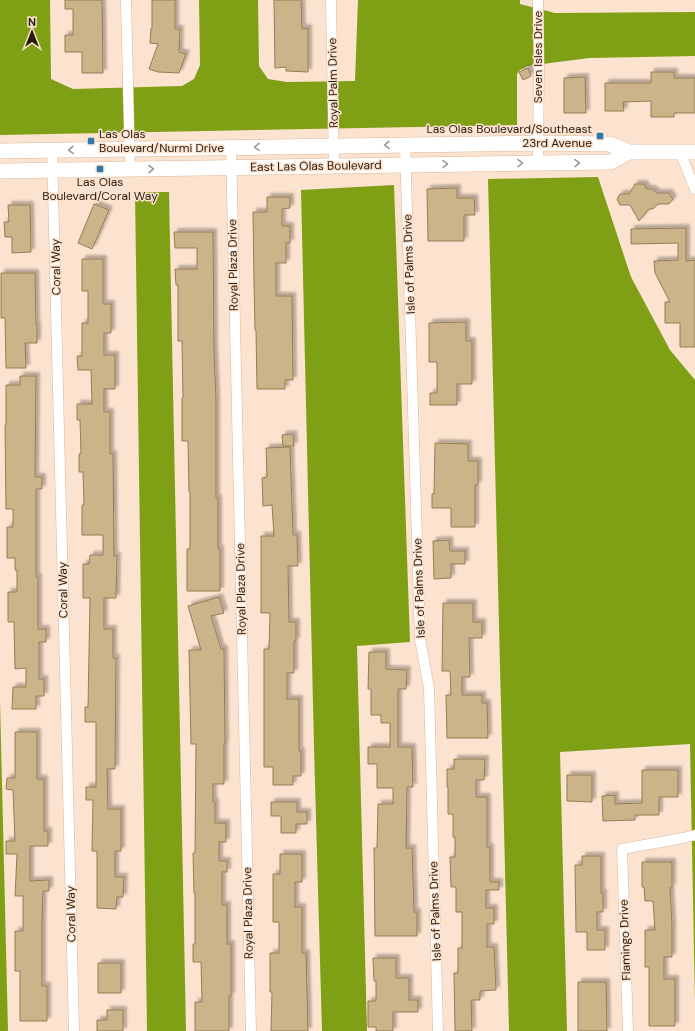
<svg xmlns="http://www.w3.org/2000/svg" width="695" height="1031" viewBox="0 0 695 1031" font-family="'DM Sans',sans-serif">
<style>
.water{fill:#7f9f14}
.building{fill:#cbb489;stroke:#937d53;filter:url(#shadow)}
.lines{fill:none;stroke-linecap:round;stroke-linejoin:round}
.street-casing{stroke:#deb795;stroke-width:11}
.primary-casing{stroke:#deb795;stroke-width:16}
.street{stroke:#fff;stroke-width:10}
.primary{stroke:#fff;stroke-width:15}
.oneway{stroke:#9e9892}
.poi-dot{fill:#2e78ab;stroke:#fce3cf;stroke-width:1.5}
.labels{text-anchor:middle;stroke-width:3;stroke-linejoin:round;paint-order:stroke}
.street-label{font-size:12px;fill:#281a0d;stroke:#fce3cf}
.poi-label{font-size:12px;fill:#281a0d;stroke:#fce3cf;text-anchor:end}
</style>
<defs>
<filter id="shadow"><feDropShadow dx="3.5" dy="-3.5" stdDeviation="1" flood-color="#0004"/></filter>
</defs>
<rect width="100%" height="100%" fill="#fce3cf"/>
<path class="water" d="M 0,0 L 50,0 L 51,79 L 73,89 L 182,86 L 194,79 L 200,65 L 199,0 L 258,0 L 259,66 L 268,79 L 287,82 L 355,81 L 358,0 L 520,0 L 520,4 L 555,13 L 695,12 L 695,56 L 589,58 L 527,66 L 520,70 L 517,74 L 517,125 L 0,135 Z
M 598,177 L 631,277 L 670,350 L 695,380 L 695,1002 L 690,744 L 560,752 L 567,1031 L 509,1031 L 488,179 Z
M 394,185 L 410,642 L 357,646 L 367,1031 L 322,1031 L 314,747 L 301,190 Z
M 135,192 L 169,192 L 186,1031 L 147,1031 Z
M 0,701 L 8,1031 L 0,1031 Z"/>
<path class="building" d="M 65,0 L 102,0 L 103,73 L 82,73 L 82,52 L 65,52 L 65,35 L 73,35 L 73,9 L 65,9 Z
M 152,0 L 175,0 L 175,29 L 180,29 L 179,52 L 186,54 L 179,73 L 158,72 L 149,69 L 158,44 L 150,43 L 151,28 L 152,28 Z
M 274,0 L 301,0 L 302,29 L 308,28 L 308,72 L 286,71 L 286,67 L 275,68 Z
M 528,68 L 531,76 L 523,80 L 519,72 Z
M 651,72 L 674,72 L 674,78 L 695,78 L 695,113 L 674,113 L 674,117 L 651,117 L 651,101 L 623,102 L 624,111 L 605,111 L 605,83 L 651,83 Z
M 585,77 L 586,113 L 564,113 L 564,78 Z
M 635,184 L 644,184 L 647,189 L 652,189 L 657,193 L 669,193 L 673,199 L 669,204 L 658,204 L 653,209 L 649,209 L 639,221 L 630,205 L 620,205 L 617,199 L 620,194 L 629,194 Z
M 457,188 L 457,198 L 474,198 L 475,215 L 464,215 L 464,241 L 428,241 L 427,189 Z
M 267,197 L 290,197 L 290,208 L 282,209 L 282,226 L 290,226 L 290,243 L 286,243 L 286,263 L 276,263 L 276,296 L 292,296 L 293,380 L 285,380 L 285,389 L 257,389 L 256,330 L 255,330 L 254,284 L 253,212 L 267,212 Z
M 94,204 L 109,210 L 92,249 L 78,243 Z
M 8,205 L 30,205 L 31,252 L 12,253 L 12,237 L 5,237 L 4,222 L 9,222 Z
M 686,228 L 686,261 L 695,260 L 695,347 L 680,347 L 680,323 L 665,323 L 665,302 L 670,302 L 655,273 L 654,261 L 678,260 L 678,243 L 631,244 L 631,229 Z
M 174,232 L 213,232 L 214,353 L 216,398 L 216,498 L 218,498 L 218,549 L 220,549 L 220,591 L 187,591 L 187,549 L 190,549 L 190,492 L 189,492 L 188,441 L 182,441 L 182,398 L 183,398 L 182,341 L 178,341 L 178,285 L 176,285 L 175,269 L 197,269 L 197,248 L 175,248 Z
M 82,259 L 103,259 L 103,304 L 111,304 L 111,333 L 104,333 L 104,355 L 115,355 L 115,389 L 104,389 L 104,412 L 110,412 L 110,454 L 113,454 L 114,556 L 117,556 L 116,598 L 104,598 L 104,629 L 113,629 L 113,658 L 116,658 L 115,769 L 107,769 L 108,809 L 121,809 L 121,851 L 115,851 L 115,877 L 124,877 L 123,897 L 117,897 L 116,909 L 97,908 L 97,851 L 92,851 L 93,800 L 86,800 L 86,787 L 96,787 L 96,722 L 85,722 L 85,707 L 88,707 L 90,598 L 83,598 L 83,564 L 89,564 L 90,555 L 103,555 L 103,535 L 82,535 L 82,505 L 84,505 L 83,472 L 79,472 L 79,454 L 81,454 L 80,420 L 77,420 L 77,404 L 92,404 L 91,370 L 78,370 L 77,356 L 82,356 L 82,323 L 88,323 L 88,291 L 82,291 Z
M 1,273 L 35,273 L 36,325 L 37,325 L 37,343 L 25,343 L 26,368 L 6,368 L 5,318 L 1,318 Z
M 466,322 L 466,341 L 472,341 L 472,384 L 457,384 L 457,405 L 430,405 L 430,393 L 437,393 L 437,362 L 429,362 L 429,323 Z
M 20,376 L 36,376 L 35,477 L 42,477 L 42,489 L 36,489 L 36,577 L 38,577 L 38,629 L 46,629 L 46,642 L 39,642 L 39,679 L 44,679 L 44,696 L 36,696 L 36,709 L 12,709 L 13,687 L 26,687 L 26,668 L 15,669 L 14,622 L 8,622 L 8,592 L 17,592 L 17,570 L 15,570 L 15,558 L 7,558 L 7,527 L 13,527 L 13,509 L 6,509 L 5,425 L 6,425 L 6,385 L 20,385 Z
M 293,434 L 294,446 L 283,446 L 282,435 Z
M 435,443 L 468,444 L 468,461 L 478,461 L 478,485 L 475,485 L 475,527 L 451,527 L 451,508 L 432,508 L 432,494 L 434,494 Z
M 290,447 L 293,535 L 297,535 L 298,566 L 288,566 L 289,622 L 296,622 L 296,641 L 294,641 L 294,673 L 287,673 L 287,699 L 299,699 L 299,751 L 301,751 L 301,776 L 293,776 L 293,785 L 273,785 L 273,767 L 264,767 L 264,649 L 269,649 L 270,613 L 261,613 L 261,536 L 274,536 L 272,505 L 263,506 L 262,478 L 267,477 L 266,448 Z
M 449,540 L 450,551 L 465,551 L 465,564 L 451,564 L 451,578 L 434,579 L 433,541 Z
M 219,597 L 224,613 L 211,616 L 221,649 L 224,649 L 225,744 L 224,744 L 224,784 L 213,784 L 213,802 L 215,802 L 215,823 L 226,823 L 226,842 L 219,842 L 219,861 L 227,861 L 227,872 L 222,872 L 222,905 L 227,905 L 227,944 L 231,944 L 231,996 L 229,996 L 229,1031 L 195,1031 L 195,1002 L 202,1002 L 201,962 L 193,962 L 193,944 L 195,944 L 195,893 L 194,893 L 193,853 L 195,853 L 196,744 L 191,744 L 189,650 L 201,650 L 188,606 Z
M 443,603 L 473,603 L 473,622 L 482,622 L 482,638 L 469,638 L 470,677 L 462,677 L 462,695 L 482,695 L 482,703 L 487,703 L 488,738 L 447,738 L 446,695 L 451,695 L 450,671 L 442,671 Z
M 369,652 L 386,652 L 386,669 L 407,670 L 406,689 L 398,689 L 398,747 L 412,747 L 413,787 L 407,787 L 406,848 L 412,848 L 414,912 L 417,912 L 417,936 L 375,936 L 374,848 L 377,848 L 378,804 L 393,804 L 393,788 L 377,788 L 377,764 L 368,764 L 368,747 L 390,747 L 390,723 L 381,723 L 381,715 L 371,715 L 371,689 L 368,689 Z
M 15,732 L 37,732 L 37,779 L 44,779 L 44,831 L 48,831 L 48,846 L 30,846 L 30,881 L 49,880 L 49,891 L 43,891 L 42,922 L 42,986 L 47,986 L 47,1021 L 20,1021 L 20,971 L 15,971 L 15,931 L 23,931 L 23,896 L 15,896 L 17,854 L 6,854 L 6,841 L 15,841 L 13,790 L 6,789 L 7,778 L 15,778 Z
M 454,759 L 485,759 L 484,780 L 476,780 L 476,797 L 487,797 L 487,847 L 490,847 L 490,882 L 499,882 L 499,890 L 486,890 L 486,908 L 494,908 L 494,924 L 487,924 L 487,947 L 494,947 L 496,990 L 480,991 L 480,1000 L 471,1000 L 472,1031 L 455,1031 L 454,973 L 458,973 L 458,948 L 462,948 L 462,912 L 456,912 L 456,887 L 451,887 L 450,857 L 455,857 L 455,837 L 453,837 L 453,814 L 448,814 L 448,787 L 447,787 L 447,769 L 454,769 Z
M 642,770 L 678,770 L 678,797 L 659,797 L 659,815 L 635,815 L 635,820 L 603,821 L 602,796 L 615,795 L 615,804 L 642,803 Z
M 567,775 L 592,775 L 592,802 L 567,801 Z
M 271,802 L 297,802 L 297,812 L 307,812 L 307,824 L 296,824 L 296,833 L 281,833 L 281,816 L 271,816 Z
M 280,854 L 302,854 L 302,882 L 295,882 L 295,907 L 302,907 L 302,953 L 306,953 L 308,1031 L 271,1031 L 272,992 L 270,992 L 270,953 L 279,953 L 279,922 L 273,922 L 273,874 L 280,874 Z
M 582,856 L 601,856 L 601,893 L 603,893 L 603,912 L 597,912 L 597,930 L 605,930 L 605,950 L 587,950 L 587,932 L 576,932 L 575,865 L 582,865 Z
M 642,862 L 672,862 L 672,887 L 670,887 L 672,925 L 672,957 L 664,957 L 664,979 L 675,979 L 675,1026 L 649,1026 L 649,967 L 645,967 L 645,930 L 655,930 L 653,901 L 645,901 L 644,887 L 642,887 Z
M 373,958 L 396,958 L 396,978 L 409,978 L 409,1000 L 418,1000 L 418,1012 L 393,1012 L 393,1031 L 376,1031 L 376,1027 L 368,1027 L 368,1001 L 376,1001 L 376,981 L 374,981 Z
M 98,963 L 121,963 L 121,993 L 98,993 Z
M 578,982 L 606,982 L 607,1031 L 578,1031 Z
M 107,1010 L 123,1010 L 123,1031 L 97,1031 L 97,1020 L 107,1020 Z"/>
<g class="lines">
<g class="street-casing">
<path id="street" d="M 126,0 L 130,169
M 331,0 L 334,166
M 405,145 L 420,639 L 429,688 L 438,1031
M 231,147 L 251,1031
M 52,150 L 74,1031
M 680,152 L 695,189
M 538,163 L 539,62 L 538,0
M 628,1031 L 622,849 L 683,838 L 695,835"/>
</g>
<g class="primary-casing">
<path id="primary" d="M 0,151 L 538,143 L 610,144 L 629,152 L 695,152
M 0,171 L 611,162 L 629,152"/>
</g>
<use href="#street" class="street"/>
<use href="#primary" class="primary"/>
</g>
<defs><path id="oneway-chevron" d="M-2-3.5L2.5 0L-2 3.5" fill="none" stroke-width="1.6" stroke-linecap="round" stroke-linejoin="round"/></defs>
<g class="oneway">
<use href="#oneway-chevron" transform="translate(387 145) rotate(179)"/>
<use href="#oneway-chevron" transform="translate(257 147) rotate(179)"/>
<use href="#oneway-chevron" transform="translate(71 150) rotate(179)"/>
<use href="#oneway-chevron" transform="translate(520 163) rotate(-1)"/>
<use href="#oneway-chevron" transform="translate(577 163) rotate(-1)"/>
<use href="#oneway-chevron" transform="translate(445 164) rotate(-1)"/>
<use href="#oneway-chevron" transform="translate(151 169) rotate(-1)"/>
</g>
<g class="poi-dot">
<rect x="596" y="132" width="8" height="8" rx="2"/>
<rect x="87" y="137" width="8" height="8" rx="2"/>
<rect x="96" y="165" width="8" height="8" rx="2"/>
</g>
<g class="labels">
<g class="street-label">
<text transform="translate(538 57) rotate(-90)" y="4">Seven Isles Drive</text>
<text transform="translate(333 83) rotate(-91)" y="4">Royal Palm Drive</text>
<text transform="translate(316 166) rotate(-1)" y="4">East Las Olas Boulevard</text>
<text transform="translate(409 264) rotate(-92)" y="4">Isle of Palms Drive</text>
<text transform="translate(233 265) rotate(-91)" y="4">Royal Plaza Drive</text>
<text transform="translate(56 267) rotate(-91)" y="4">Coral Way</text>
<text transform="translate(419 588) rotate(-92)" y="4">Isle of Palms Drive</text>
<text transform="translate(241 589) rotate(-91)" y="4">Royal Plaza Drive</text>
<text transform="translate(63 590) rotate(-91)" y="4">Coral Way</text>
<text transform="translate(435 911) rotate(-92)" y="4">Isle of Palms Drive</text>
<text transform="translate(248 913) rotate(-91)" y="4">Royal Plaza Drive</text>
<text transform="translate(71 914) rotate(-91)" y="4">Coral Way</text>
<text transform="translate(625 940) rotate(-92)" y="4">Flamingo Drive</text>
</g>
<g class="poi-label">
<text x="592" y="133">Las Olas Boulevard/Southeast<tspan x="592" dy="14">23rd Avenue</tspan></text>
<text x="99" y="138" text-anchor="start">Las Olas<tspan x="99" dy="14">Boulevard/Nurmi Drive</tspan></text>
<text x="100" y="186" text-anchor="middle">Las Olas<tspan x="100" dy="14">Boulevard/Coral Way</tspan></text>
</g>
</g>
<g transform="translate(32 32)" stroke="#fce3cf" stroke-width="3" paint-order="stroke">
<path d="M0-3L7 15L0 10L-7 15Z" fill="#281a0d"/>
<text y="-6" font-size="11" font-weight="bold" text-anchor="middle" fill="#281a0d">N</text>
</g>
</svg>
